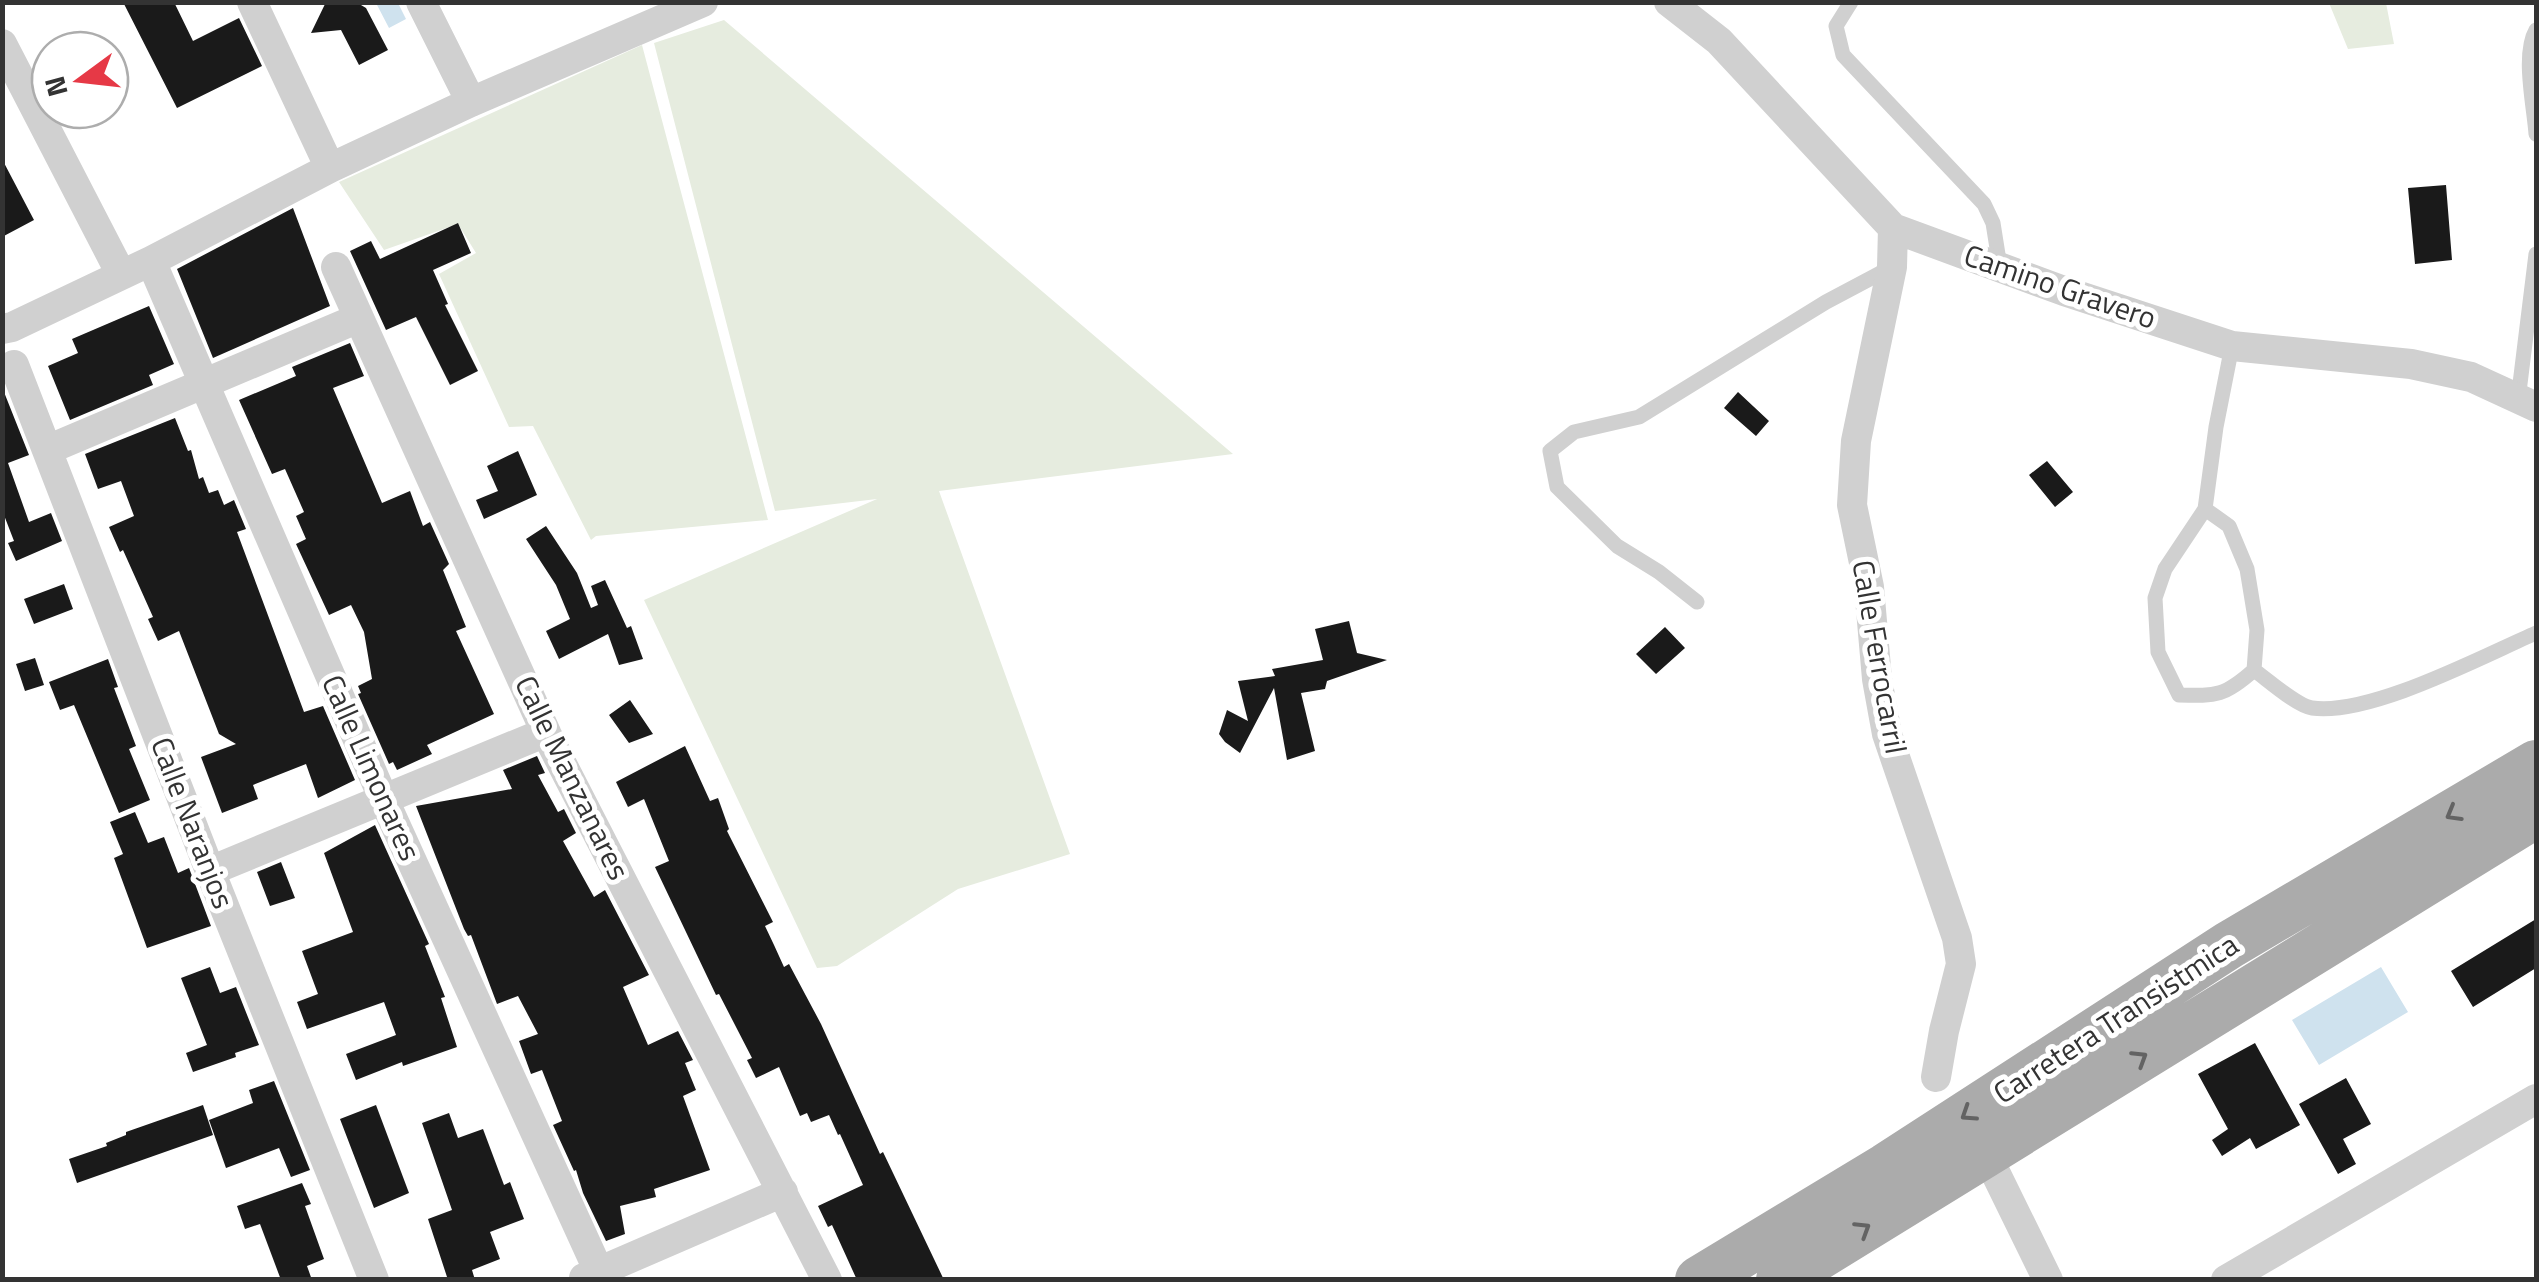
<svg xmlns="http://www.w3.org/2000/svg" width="2539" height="1282" viewBox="0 0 2539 1282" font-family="'Titillium Web',sans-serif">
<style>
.green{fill:#e6ecdf}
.water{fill:#cfe2ee}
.building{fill:#1a1a1a}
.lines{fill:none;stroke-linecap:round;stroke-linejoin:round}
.lane{stroke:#d0d0d0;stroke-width:15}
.street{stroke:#d0d0d0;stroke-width:30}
.primary{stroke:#ababab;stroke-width:48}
.oneway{stroke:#636363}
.labels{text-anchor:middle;stroke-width:10;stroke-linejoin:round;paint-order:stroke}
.street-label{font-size:30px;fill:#333;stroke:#fff}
</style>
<rect width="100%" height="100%" fill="#fff"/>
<path class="green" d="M 2329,3 L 2386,3 L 2394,44 L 2348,49 Z
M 724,20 L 1233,454 L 939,491 L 1070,854 L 958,889 L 837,966 L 817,968 L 644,600 L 877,499 L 775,511 L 654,43 Z
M 642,45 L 768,520 L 596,536 L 591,540 L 533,426 L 509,427 L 439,274 L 476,253 L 458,224 L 384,250 L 339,182 Z"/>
<path class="water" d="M 376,3 L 398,3 L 406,19 L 389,28 Z
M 2381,967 L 2408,1012 L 2319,1065 L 2292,1020 Z"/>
<path class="building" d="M 123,2 L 174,2 L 193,41 L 239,18 L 262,66 L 177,108 Z
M 326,2 L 356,2 L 366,8 L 388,50 L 359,65 L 341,30 L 311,33 Z
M 2,159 L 34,220 L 2,237 Z
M 2446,185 L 2452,260 L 2415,264 L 2408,188 Z
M 293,208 L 330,306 L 213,358 L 177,269 Z
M 458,223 L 471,253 L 433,270 L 448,304 L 445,305 L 478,371 L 450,385 L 416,317 L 386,330 L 350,251 L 371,241 L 380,259 Z
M 149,306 L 174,364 L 149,375 L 153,385 L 70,420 L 48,366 L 78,353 L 72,339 Z
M 350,343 L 364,376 L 333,388 L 382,503 L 410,491 L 423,526 L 430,522 L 449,564 L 443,570 L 466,627 L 456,631 L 494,714 L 427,745 L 432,754 L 397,770 L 393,762 L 389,764 L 358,694 L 361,693 L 358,686 L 372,679 L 364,632 L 351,605 L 329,615 L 296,544 L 306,539 L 296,516 L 304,512 L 285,469 L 272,474 L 239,400 L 296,376 L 292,367 Z
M 2,387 L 29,455 L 8,463 L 29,522 L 51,513 L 62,541 L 16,561 L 8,543 L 14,541 L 2,510 Z
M 1738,392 L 1769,421 L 1756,436 L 1724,408 Z
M 175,418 L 188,451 L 191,450 L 199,479 L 203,477 L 209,493 L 218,490 L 224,505 L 234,500 L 246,529 L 237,532 L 304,712 L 323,706 L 355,780 L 318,798 L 306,764 L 253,785 L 258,799 L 222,813 L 201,757 L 236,744 L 219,734 L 179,631 L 158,641 L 148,619 L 153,617 L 123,550 L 120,552 L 109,527 L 134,516 L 121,481 L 98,489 L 85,454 Z
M 518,451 L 537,495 L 484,519 L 476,500 L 498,491 L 487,466 Z
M 2047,461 L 2073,492 L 2055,507 L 2029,475 Z
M 546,526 L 577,573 L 591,608 L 598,605 L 591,586 L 605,580 L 627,628 L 631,626 L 643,659 L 619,665 L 608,634 L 559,659 L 546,631 L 570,619 L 556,585 L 526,539 Z
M 64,584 L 73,609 L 34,624 L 24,599 Z
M 1349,621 L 1357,653 L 1387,660 L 1327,681 L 1325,689 L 1301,693 L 1315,751 L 1287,760 L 1274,688 L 1240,753 L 1225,742 L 1219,734 L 1227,710 L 1248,721 L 1238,681 L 1275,676 L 1272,669 L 1323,660 L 1315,629 Z
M 1665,627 L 1685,648 L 1656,674 L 1636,654 Z
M 35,658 L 44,685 L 25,691 L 16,664 Z
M 108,659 L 118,687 L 114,688 L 136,746 L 129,749 L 150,800 L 119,813 L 74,705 L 60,710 L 49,682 Z
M 630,700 L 653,734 L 629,743 L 609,715 Z
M 685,746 L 710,801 L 718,798 L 729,829 L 727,831 L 773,922 L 765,926 L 774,945 L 784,967 L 789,964 L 821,1024 L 880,1154 L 883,1152 L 944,1280 L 857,1280 L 832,1225 L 828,1227 L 818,1206 L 863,1185 L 840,1134 L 838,1135 L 829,1115 L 811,1122 L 807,1113 L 800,1116 L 779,1067 L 756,1078 L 747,1060 L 752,1058 L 719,994 L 716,995 L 655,867 L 669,861 L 644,799 L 628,807 L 616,782 Z
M 537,756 L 545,773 L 538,775 L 558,812 L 564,809 L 576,833 L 563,841 L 594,897 L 605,890 L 649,975 L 623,987 L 648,1045 L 678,1031 L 693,1060 L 685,1063 L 696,1090 L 683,1096 L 710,1170 L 654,1189 L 656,1197 L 620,1206 L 625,1234 L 606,1241 L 583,1193 L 576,1170 L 574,1171 L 553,1125 L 562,1121 L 542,1070 L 531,1074 L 519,1041 L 538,1034 L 518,996 L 497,1004 L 471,935 L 468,936 L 464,929 L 416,806 L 512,789 L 503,770 Z
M 135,812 L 148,843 L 164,837 L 178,873 L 189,868 L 211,926 L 147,948 L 114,858 L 123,854 L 110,822 Z
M 375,825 L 429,944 L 425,946 L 445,997 L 441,998 L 457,1047 L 403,1066 L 402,1062 L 356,1080 L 346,1054 L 396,1035 L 384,1002 L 307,1029 L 297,1002 L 318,994 L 302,951 L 353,932 L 324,853 Z
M 281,862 L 295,898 L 270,906 L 257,872 Z
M 2536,919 L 2536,968 L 2473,1007 L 2451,971 Z
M 210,967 L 220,993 L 236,987 L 259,1045 L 235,1053 L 236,1057 L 193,1072 L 186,1053 L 207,1045 L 181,978 Z
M 2255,1043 L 2300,1125 L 2256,1149 L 2250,1138 L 2222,1156 L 2212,1140 L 2228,1129 L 2198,1074 Z
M 2346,1078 L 2371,1124 L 2343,1139 L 2356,1164 L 2338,1174 L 2299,1104 Z
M 274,1081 L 310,1170 L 291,1177 L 279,1148 L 226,1168 L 209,1120 L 253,1103 L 249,1090 Z
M 203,1105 L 213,1135 L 77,1183 L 69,1159 L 107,1146 L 106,1143 L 126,1135 L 126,1132 Z
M 376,1105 L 409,1193 L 374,1208 L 340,1119 Z
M 449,1113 L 458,1138 L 483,1129 L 504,1185 L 510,1182 L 524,1219 L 490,1232 L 500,1259 L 472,1270 L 475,1280 L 448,1280 L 428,1219 L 452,1210 L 422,1123 Z
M 302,1183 L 311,1204 L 305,1206 L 324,1259 L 307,1266 L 312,1280 L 281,1280 L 260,1224 L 245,1229 L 237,1206 Z"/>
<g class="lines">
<path class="lane" d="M 1851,2 L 1836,26 L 1843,55 L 1984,204 L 1993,223 L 2000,267
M 2536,30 C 2522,54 2534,106 2536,134
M 2232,346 L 2216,427 L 2205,509 L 2229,526 L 2247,569 L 2257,630 L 2254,670 C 2268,680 2297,706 2312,708 C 2370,716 2481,657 2536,633
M 2518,400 L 2536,254
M 2205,509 L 2165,569 L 2155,598 L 2158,652 L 2179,695 C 2217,696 2225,696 2254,670
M 1697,602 L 1659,572 L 1617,546 L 1557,487 L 1550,451 L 1574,432 L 1639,417 L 1826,302 L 1892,267"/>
<path class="street" d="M 252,2 L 330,168
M 421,2 L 471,102
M 1669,2 L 1719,41 L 1893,228 L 2064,291 L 2232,346 L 2411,364 L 2471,377 L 2536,407
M 2,44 L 121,274
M 1893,228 L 1892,267 L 1856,441 L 1852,505 L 1869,587 L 1877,679 L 1887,734 L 1957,938 L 1961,964 L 1944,1031 L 1936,1077
M 151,261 L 384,800 L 599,1272
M 336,267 L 547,735 L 827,1280
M 2,329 L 12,327 L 151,261 L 330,168 L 471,102 L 703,2
M 14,365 L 210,871 L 374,1280
M 47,450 L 359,318
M 210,871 L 544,733 L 547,735
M 1996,1174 L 2048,1280
M 584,1278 L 783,1192
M 2226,1280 L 2536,1099"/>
<path class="primary" d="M 1699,1280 L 1886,1167 L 2229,945 L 2536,764
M 1780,1280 L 2536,814"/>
</g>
<defs><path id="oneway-chevron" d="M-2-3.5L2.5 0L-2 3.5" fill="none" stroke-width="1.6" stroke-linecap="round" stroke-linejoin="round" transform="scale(2.5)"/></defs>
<g class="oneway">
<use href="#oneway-chevron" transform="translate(2453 814) rotate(150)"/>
<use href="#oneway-chevron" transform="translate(2140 1058) rotate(-32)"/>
<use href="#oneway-chevron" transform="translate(1968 1114) rotate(147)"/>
<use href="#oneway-chevron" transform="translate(1863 1229) rotate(-32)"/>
</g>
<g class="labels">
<g class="street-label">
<text transform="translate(2060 287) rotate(19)" y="10">Camino Gravero</text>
<text transform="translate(1879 657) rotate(80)" y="10">Calle Ferrocarril</text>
<text transform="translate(371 768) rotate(66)" y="10">Calle Limonares</text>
<text transform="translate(572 778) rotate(64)" y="10">Calle Manzanares</text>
<text transform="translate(192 823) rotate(69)" y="10">Calle Naranjos</text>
<text transform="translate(2116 1019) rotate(-33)" y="10">Carretera Transistmica</text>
</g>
</g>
<rect width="2539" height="1282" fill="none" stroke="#333333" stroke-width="10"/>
<g transform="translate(80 80) rotate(255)"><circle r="48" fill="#ffffff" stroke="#adadad" stroke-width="2.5"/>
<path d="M0-8L18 38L0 25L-18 38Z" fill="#e63946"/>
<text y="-15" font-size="28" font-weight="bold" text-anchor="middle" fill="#333333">N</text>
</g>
</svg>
